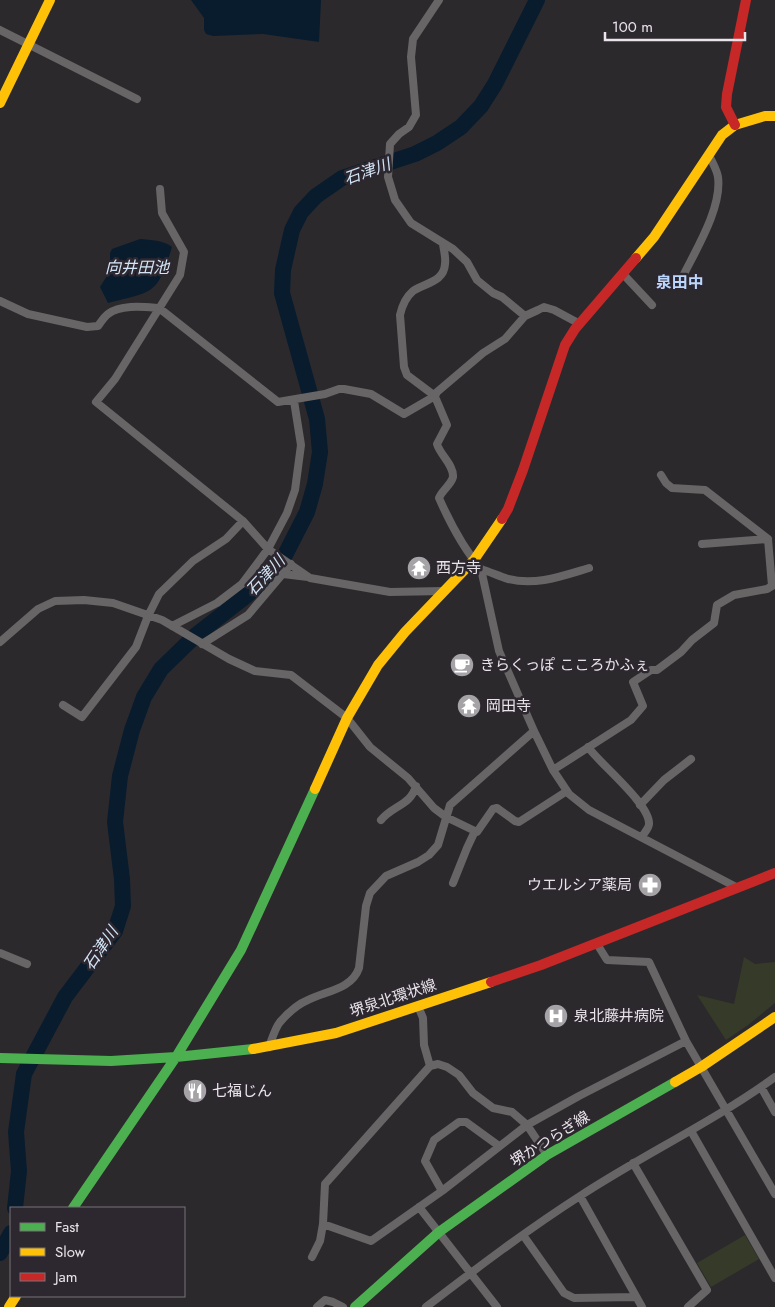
<svg xmlns="http://www.w3.org/2000/svg" width="775" height="1307" viewBox="0 0 775 1307" font-family="Jost,'Noto Sans JP',sans-serif">
<style>
.green{fill:#353a29}
.water{fill:#081c2e}
.lines{fill:none;stroke-linecap:round;stroke-linejoin:round}
.river{stroke:#081c2e;stroke-width:16}
.street{stroke:#686566;stroke-width:8}
.fast{stroke:#4caf50;stroke-width:10}
.slow{stroke:#ffc107;stroke-width:10}
.jam{stroke:#c62828;stroke-width:10}
.labels{text-anchor:middle;stroke-width:5;stroke-linejoin:round;paint-order:stroke}
.poi-label{font-size:15px;fill:#e8e4e9;stroke:#2d272f;text-anchor:start}
.street-label{font-size:15px;fill:#e8e4e9;stroke:#2d272f}
.water-label{font-size:16px;font-style:italic;fill:#d2e5f6;stroke:#2d272f}
.neighbourhood-label{font-size:16px;font-weight:bold;fill:#bcd7fd;stroke:#2d272f}
</style>
<rect width="100%" height="100%" fill="#2c292d"/>
<path class="green" d="M 744,957 L 755,964 L 775,962 L 775,1003 L 748,1025 L 726,1040 L 697,995 L 734,1004 Z
M 745,1235 L 759,1259 L 711,1287 L 697,1263 Z"/>
<path class="water" d="M 191,0 L 321,0 L 319,42 L 263,34 L 213,36 L 206,34 L 204,30 L 204,18 Z
M 140,239 C 150,240 164,240 172,247 C 157,295 155,291 108,303 L 100,287 L 110,271 L 110,253 L 112,249 Z"/>
<g class="lines">
<path class="river" d="M 15,1208 L 19,1171 L 16,1132 L 24,1074 L 65,997 L 115,931 L 123,906 L 122,879 L 115,822 L 120,776 L 132,730 L 144,697 L 161,669 L 196,635 L 246,596 L 266,578 L 284,557 L 307,512 L 315,484 L 320,452 L 317,419 L 282,293 L 283,270 L 292,230 L 301,212 L 316,196 L 342,178 L 415,154 L 437,143 L 461,127 L 481,106 L 495,84 L 537,0
M 0,1253 L 11,1233"/>
<path class="street" d="M 439,0 L 413,39 L 411,57 L 416,115 L 409,127 L 399,134 L 390,144 L 388,177 L 395,200 L 411,223 L 453,249 L 467,262 L 477,280 L 493,293 L 502,297 L 525,316
M 0,30 L 137,99
M 160,189 L 162,213 L 184,252 L 180,275 L 115,379 L 96,402 L 243,521 L 268,549 L 310,578 L 390,592 L 444,591
M 623,274 L 652,305
M 684,274 C 697,248 722,207 718,177 C 717,170 712,162 709,155
M 0,301 L 28,314 L 87,327 L 98,326 C 101,322 104,317 108,314 C 121,304 145,307 159,308 L 278,402 L 325,394 L 339,389 L 344,389 L 371,394 L 404,414 L 435,396 L 407,375 L 404,367 L 400,315 C 402,306 406,297 413,291 C 425,283 444,282 445,264 C 446,258 444,251 443,244
M 580,324 L 554,310 L 544,307 L 538,310 L 525,316 L 505,339 L 483,353 L 437,392 L 435,396 L 436,399 L 447,425 L 437,444 C 440,455 454,465 453,477 C 451,485 442,490 439,498 C 450,523 463,548 481,569 L 499,651 L 534,731 L 553,770 L 569,794 L 589,810 L 738,888
M 661,475 L 666,483 L 672,488 L 705,490 L 768,539
M 481,569 C 490,572 499,576 508,579 C 536,586 562,576 589,568
M 283,574 L 308,577
M 172,626 L 217,603 L 242,584 L 268,549 L 287,513 L 295,490 L 301,445 L 294,401
M 0,642 L 38,609 L 55,601 L 84,600 L 113,603 L 162,620 L 229,659 L 255,671 L 291,675 L 347,718 L 370,747 L 408,778 L 434,808 L 446,817 L 477,832 L 493,809 L 497,808 L 515,821 L 519,822 L 567,791
M 202,644 L 248,615 L 291,564
M 63,705 L 82,717 L 136,647 L 148,616 L 159,594 L 193,561 L 226,539 L 243,521
M 588,747 C 600,764 650,804 649,824 C 649,828 644,833 642,837
M 553,770 L 631,720 L 643,706 L 633,682 L 651,670 L 657,670 L 681,652 L 692,640 L 714,623 L 717,605 L 734,595 L 767,589 L 772,586 L 768,539 L 702,544
M 640,805 L 664,780 L 691,759
M 381,820 C 392,806 411,805 416,786
M 453,883 L 467,848 L 475,831
M 597,944 L 607,960 L 649,962 L 686,1041 L 775,1194
M 0,953 L 27,964
M 418,1006 L 423,1018 L 424,1045 L 430,1066
M 269,1047 C 272,1039 275,1028 280,1022 C 287,1014 298,1004 308,1000 C 326,991 352,989 359,968 L 366,906 L 370,893 L 386,876 L 418,862 L 429,855 L 438,845 L 450,805 L 534,731
M 761,1087 L 775,1112
M 691,1131 L 775,1278
M 633,1163 L 707,1290 L 688,1307
M 442,1191 L 425,1161 L 434,1140 L 459,1122 L 466,1122 L 499,1146
M 580,1196 L 642,1307
M 419,1207 L 497,1307
M 323,1224 L 371,1241 L 442,1191 L 527,1125 L 579,1096 L 686,1041
M 523,1235 L 564,1293 L 574,1298 L 635,1297
M 312,1257 L 320,1241 L 323,1224 L 325,1184 L 430,1066 L 438,1064 L 447,1067 L 459,1075 L 473,1093 L 493,1108 L 512,1112 L 527,1125 L 547,1155
M 317,1307 L 325,1300 L 333,1302 L 343,1307
M 426,1307 C 477,1268 527,1230 580,1196 C 644,1154 713,1122 775,1077"/>
<path class="fast" d="M 0,1058 L 111,1061 L 176,1057 L 253,1049
M 73,1208 L 176,1057 L 241,950 L 315,789
M 355,1307 L 439,1232 L 547,1155 L 675,1082"/>
<path class="slow" d="M 0,103 L 50,0
M 636,258 L 654,237 L 722,135 L 735,125 L 765,116 L 775,116
M 315,789 L 347,718 L 378,665 L 405,632 L 474,560 L 502,519
M 253,1049 L 336,1033 L 491,982
M 675,1082 L 701,1067 L 775,1017
M 9,1307 L 16,1296"/>
<path class="jam" d="M 735,125 L 726,107 L 727,94 L 746,0
M 502,519 L 508,509 L 523,470 L 565,345 L 575,329 L 636,258
M 491,982 L 541,965 L 775,873"/>
</g>
<defs>
<g id="temple-disc" transform="scale(1.25)"><circle r="9.5" fill="#a6a3a7" stroke="#2d272f"/><path d="M0-6L5-2H3V0L6.5 2.5H4V6H1.5V3h-3V6H-4V2.5H-6.5L-3 0V-2H-5Z" fill="#fff"/></g>
<g id="cafe-disc" transform="scale(1.25)"><circle r="9.5" fill="#a6a3a7" stroke="#2d272f"/><path d="M-5.5-4.5H6V0H3Q3 3.5 0 3.5H-2.5Q-5.5 3.5-5.5 0ZM3-3.2v2h1.7v-2ZM-6 4.5H4V6H-6Z" fill="#fff"/></g>
<g id="pharmacy-disc" transform="scale(1.25)"><circle r="9.5" fill="#a6a3a7" stroke="#2d272f"/><path d="M-2-6h4v4h4v4h-4v4h-4v-4h-4v-4h4Z" fill="#fff"/></g>
<g id="hospital-disc" transform="scale(1.25)"><circle r="9.5" fill="#a6a3a7" stroke="#2d272f"/><path d="M-5-5h3v3.5h4V-5h3V5h-3V1.5h-4V5h-3Z" fill="#fff"/></g>
<g id="restaurant-disc" transform="scale(1.25)"><circle r="9.5" fill="#a6a3a7" stroke="#2d272f"/><path d="M-5-6h1v4h1v-4h1v4h1v-4h1v5L-1.5 .5V6h-2V.5L-5-1ZM5-6V6H3V1.5H1.5Q1.5-4 5-6Z" fill="#fff"/></g>
</defs>
<g fill-rule="evenodd">
<use href="#temple-disc" x="419" y="568"/>
<use href="#cafe-disc" x="462" y="665"/>
<use href="#temple-disc" x="469" y="706"/>
<use href="#pharmacy-disc" x="650" y="885"/>
<use href="#hospital-disc" x="556" y="1016"/>
<use href="#restaurant-disc" x="195" y="1091"/>
</g>
<g class="labels">
<g class="poi-label">
<text x="436" y="573">西方寺</text>
<text x="480" y="670">きらくっぽ こころかふぇ</text>
<text x="486" y="711">岡田寺</text>
<text x="632" y="890" text-anchor="end">ウエルシア薬局</text>
<text x="574" y="1021">泉北藤井病院</text>
<text x="212" y="1096">七福じん</text>
</g>
<g class="street-label">
<text transform="translate(393 998) rotate(-18)" y="5">堺泉北環状線</text>
<text transform="translate(550 1139) rotate(-32)" y="5">堺かつらぎ線</text>
</g>
<g class="water-label">
<text transform="translate(367 171) rotate(-20)" y="6">石津川</text>
<text x="137" y="273">向井田池</text>
<text transform="translate(265 575) rotate(-47)" y="6">石津川</text>
<text transform="translate(100 948) rotate(-56)" y="6">石津川</text>
</g>
<g class="neighbourhood-label">
<text x="680" y="288">泉田中</text>
</g>
</g>
<rect x="10" y="1207" width="175" height="90" fill="#2d272f" stroke="#787379"/>
<rect x="20" y="1223" width="25" height="8" fill="#4caf50" stroke="#787379"/>
<text x="55" y="1232" font-size="15" fill="#e8e4e9">Fast</text>
<rect x="20" y="1248" width="25" height="8" fill="#ffc107" stroke="#787379"/>
<text x="55" y="1257" font-size="15" fill="#e8e4e9">Slow</text>
<rect x="20" y="1273" width="25" height="8" fill="#c62828" stroke="#787379"/>
<text x="55" y="1282" font-size="15" fill="#e8e4e9">Jam</text>
<path d="M605 32v8h140v-8" fill="none" stroke="#e8e4e9" stroke-width="2.5"/>
<text x="612" y="32" font-size="15" fill="#e8e4e9" stroke="#2d272f" stroke-width="4" paint-order="stroke">100 m</text>
</svg>
